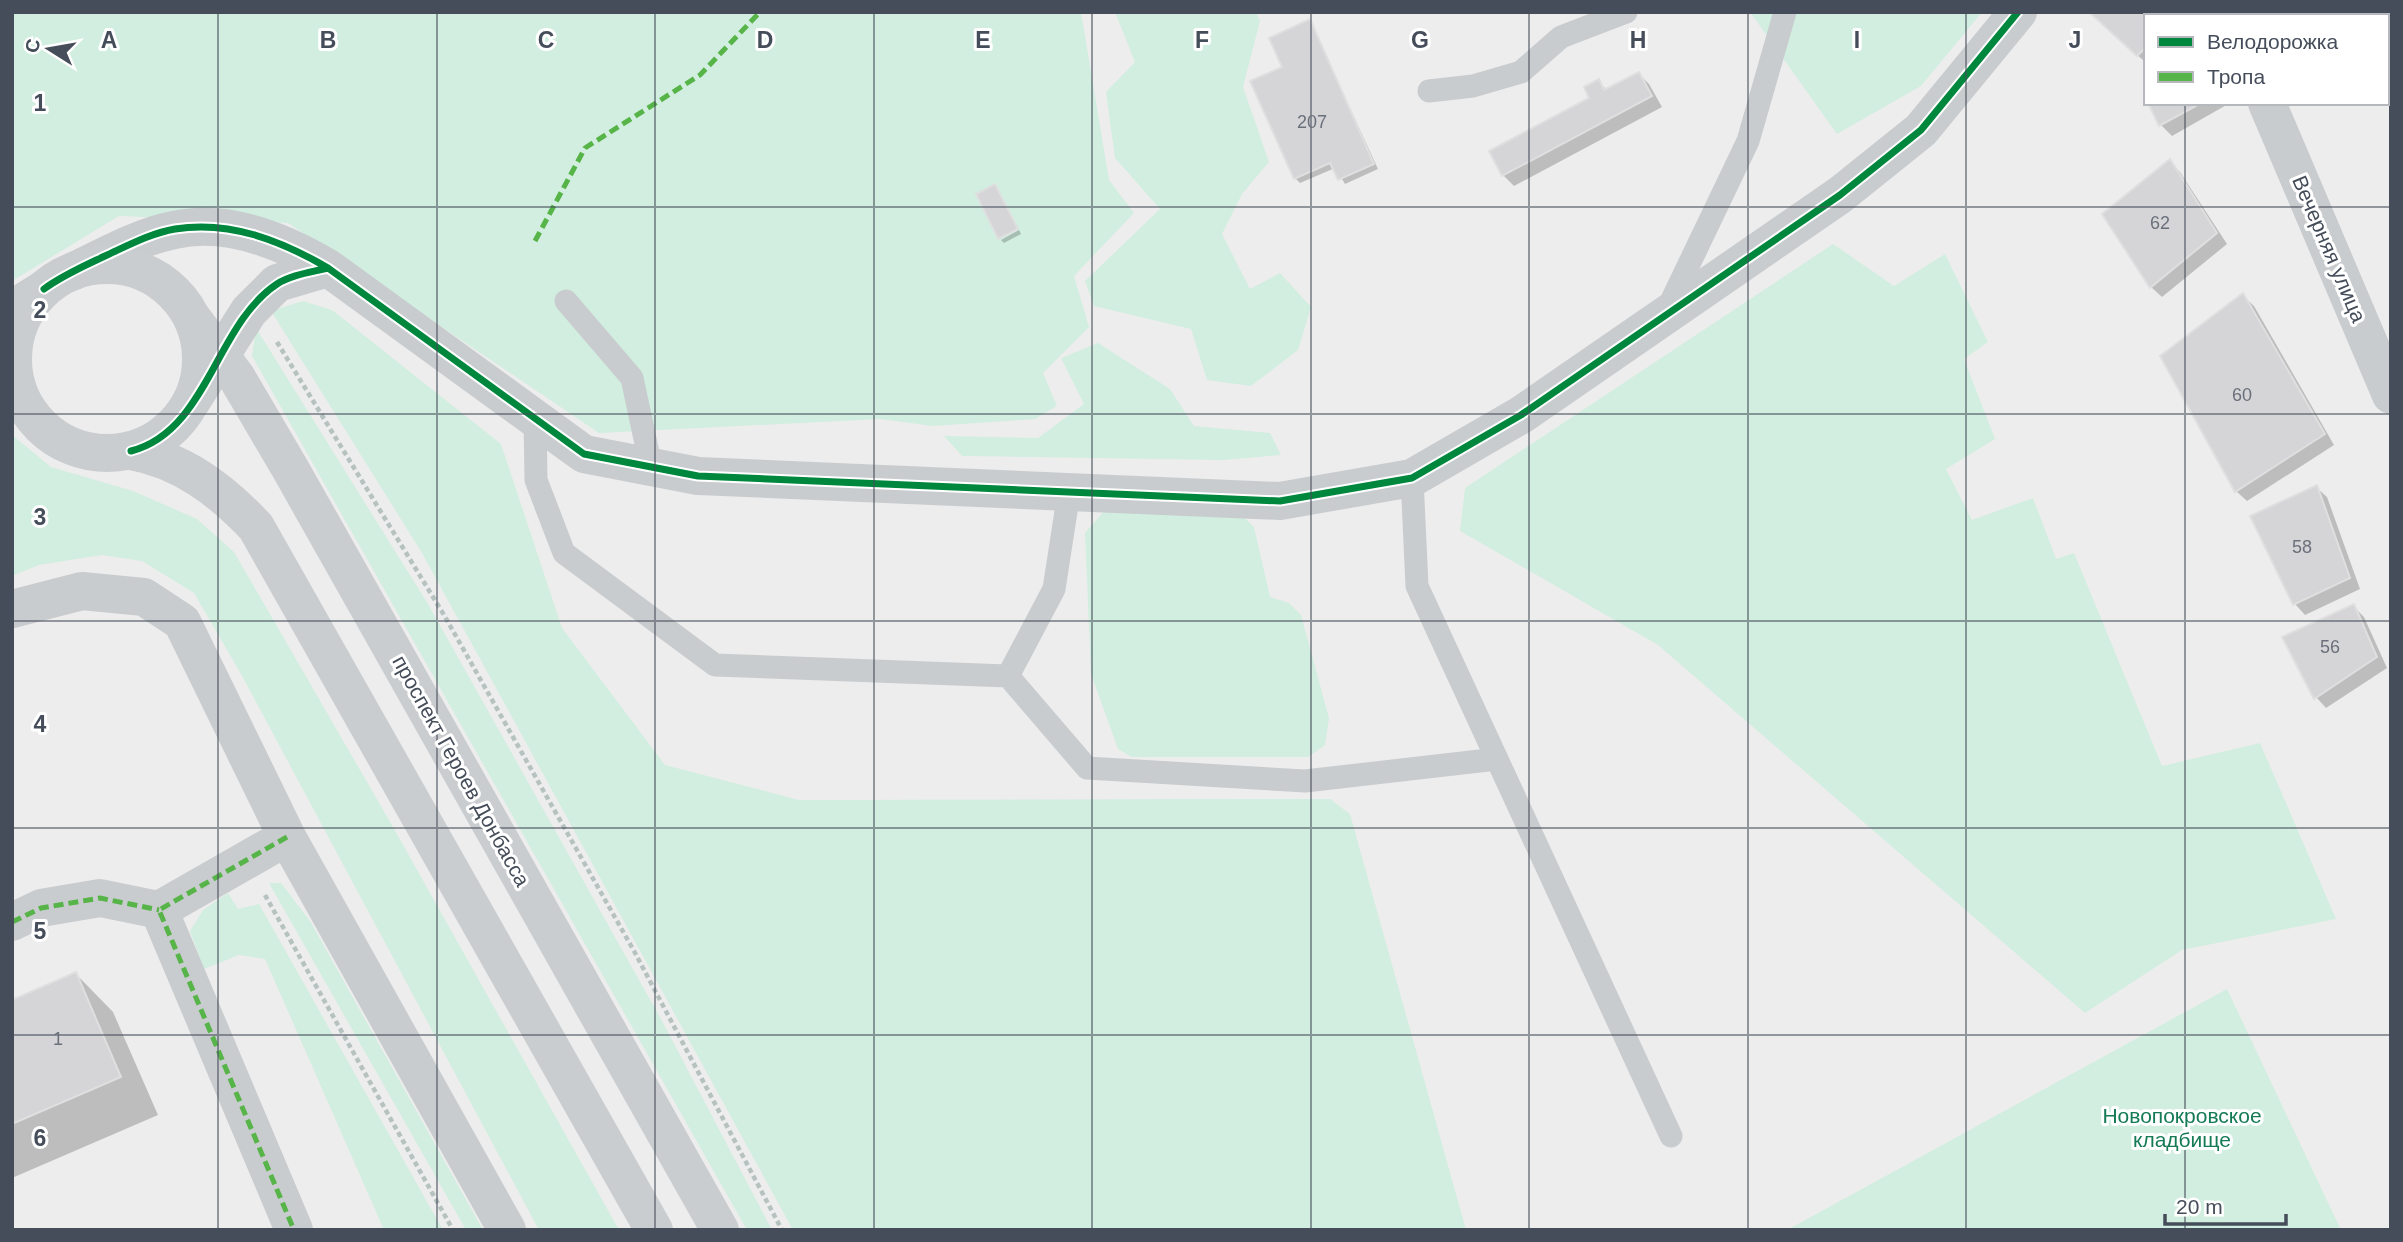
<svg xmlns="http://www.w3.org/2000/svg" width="2403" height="1242" viewBox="0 0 2403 1242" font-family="Helvetica,sans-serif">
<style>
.green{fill:#d1eee0}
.shadow{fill:#0003}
.building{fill:#d5d5d8;stroke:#dfdfe0;stroke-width:2}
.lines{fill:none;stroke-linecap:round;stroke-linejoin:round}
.path{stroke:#b6c2c0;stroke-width:4.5;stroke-dasharray:5 3.5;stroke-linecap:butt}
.lane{stroke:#c9ccce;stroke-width:23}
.street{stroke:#c9ccce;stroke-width:38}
.secondary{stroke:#cacdd0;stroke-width:38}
.quiet{stroke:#57b448;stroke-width:5;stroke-dasharray:10 5;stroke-linecap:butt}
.cycleway-casing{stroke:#fff;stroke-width:11}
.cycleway{stroke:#00873e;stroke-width:7}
.grid{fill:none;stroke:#454d5a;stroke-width:2;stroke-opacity:0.55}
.labels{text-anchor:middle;stroke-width:6;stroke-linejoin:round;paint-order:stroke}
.number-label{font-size:18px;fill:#6a707b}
.street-label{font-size:21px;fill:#454d5a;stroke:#fff}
.park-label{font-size:21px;fill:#157b56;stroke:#fff}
.grid-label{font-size:23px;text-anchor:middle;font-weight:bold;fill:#454d5a;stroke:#fff;stroke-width:6;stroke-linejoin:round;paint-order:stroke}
</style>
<rect width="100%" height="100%" fill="#eeeded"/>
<path class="green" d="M 12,12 L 1081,12 L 1109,180 L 1134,213 L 1074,276 L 1089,327 L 1043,373 L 1057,406 L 1035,419 L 933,426 L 880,419 L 599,433 L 288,223 L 119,216 L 12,281 Z
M 1115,12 L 1256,12 L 1260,21 L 1243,87 L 1269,162 L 1242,194 L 1222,234 L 1250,289 L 1280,273 L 1311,307 L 1298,350 L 1251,386 L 1207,380 L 1191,329 L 1094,306 L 1085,281 L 1160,209 L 1115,158 L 1106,92 L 1135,62 Z
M 1750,12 L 1982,12 L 1921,86 L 1837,134 Z
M 1833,244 L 1894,286 L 1945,254 L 1988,342 L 1964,359 L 1995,439 L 1946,469 L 1972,520 L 2033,498 L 2056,559 L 2074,553 L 2162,766 L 2260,743 L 2336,919 L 2182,950 L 2085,1013 L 1658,645 L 1460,531 L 1465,488 Z
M 303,301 L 332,310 L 501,444 L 562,628 L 665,765 L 799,800 L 1330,799 L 1350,814 L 1466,1230 L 793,1230 L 422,553 L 271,311 Z
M 256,328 L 428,604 L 661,1019 L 772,1230 L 747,1230 L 252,356 Z
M 1098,343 L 1170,389 L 1194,426 L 1270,433 L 1281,455 L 1224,460 L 962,456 L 944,436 L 1038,438 L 1084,404 L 1061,358 Z
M 12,435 L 51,467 L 133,491 L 197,519 L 234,552 L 393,827 L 619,1230 L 539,1230 L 241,674 L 194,593 L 142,561 L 102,555 L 39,565 L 12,576 Z
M 1236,510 L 1254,527 L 1270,597 L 1289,603 L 1301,615 L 1329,718 L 1325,745 L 1308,757 L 1132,757 L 1118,749 L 1091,674 L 1085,533 L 1104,511 Z
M 269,883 L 281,883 L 310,921 L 483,1230 L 466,1230 Z
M 228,893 L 238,909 L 259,904 L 443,1230 L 384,1230 L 265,959 L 239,955 L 204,969 L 190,931 L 203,910 Z
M 2227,989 L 2341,1230 L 1787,1230 Z"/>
<path class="shadow" d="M 2091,12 L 2196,12 L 2197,13 L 2195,16 L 2146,16 L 2146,63 Z
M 2285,12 L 2321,12 L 2315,16 L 2288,16 Z
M 1310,21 L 1378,169 L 1345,184 L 1335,168 L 1300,183 L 1295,178 L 1285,68 Z
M 1639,74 L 1649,84 L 1662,107 L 1514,186 L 1503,175 L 1592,98 L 1598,81 L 1607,90 Z
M 2149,103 L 2230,103 L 2172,136 L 2161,125 Z
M 2169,161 L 2180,172 L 2227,244 L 2162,297 L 2151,287 Z
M 994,186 L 1018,227 L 999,237 Z
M 1019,230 L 1021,234 L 1004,243 L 1001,240 Z
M 2243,296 L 2254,306 L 2334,445 L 2247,501 L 2236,491 Z
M 2316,487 L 2327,497 L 2360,589 L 2305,615 L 2295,604 Z
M 2354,607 L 2364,617 L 2387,668 L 2326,708 L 2316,697 Z
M 76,974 L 113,1012 L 158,1115 L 12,1178 L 12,1002 Z"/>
<path class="building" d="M 2089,12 L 2178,12 L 2175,16 L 2146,16 L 2146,47 L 2137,56 Z
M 1310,19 L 1374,164 L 1338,180 L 1330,163 L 1294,179 L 1250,81 L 1282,67 L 1269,38 Z
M 1639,72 L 1652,96 L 1502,176 L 1489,151 L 1589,98 L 1584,87 L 1599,79 L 1604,90 Z
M 2148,103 L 2201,103 L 2159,126 Z
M 2170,159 L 2217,233 L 2150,288 L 2102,214 Z
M 995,184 L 1018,229 L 998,239 L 976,194 Z
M 2243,293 L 2325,434 L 2235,492 L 2160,356 Z
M 2317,485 L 2350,578 L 2293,605 L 2250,516 Z
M 2354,604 L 2377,657 L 2314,699 L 2282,637 Z
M 76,972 L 121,1077 L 12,1124 L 12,1000 Z"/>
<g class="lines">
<path class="path" d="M 277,342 L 444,615 L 634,951 L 782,1230
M 265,895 L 453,1230"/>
<path class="lane" d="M 1429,91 L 1473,86 L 1521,72 L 1561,37 L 1626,12
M 566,301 L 632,378 L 651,467
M 1668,308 L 1748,141 L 1785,12
M 535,418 L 536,480 L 564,553 L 715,665 L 1008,676 L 1087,768 L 1305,781 L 1497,759
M 1412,478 L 1417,586 L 1671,1136
M 1008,676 L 1054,589 L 1069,492"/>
<path class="street" d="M 2219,12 L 2221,16
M 2267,103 L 2391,395
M 74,271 C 106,256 139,237 174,230 C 228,218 283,241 328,268 L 584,454 L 698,476 L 1280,501 L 1412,478 L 1521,415 L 1840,195 L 1921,130 L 2018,12
M 12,309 L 44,289
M 12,381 L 16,385
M 191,402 L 249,311 L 277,283 L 328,268
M 12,609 L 82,591 L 144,597 L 182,622 L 287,837 L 507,1230
M 287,837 L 159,910 L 294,1230
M 12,922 L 41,908 L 100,898 L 159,910"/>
<path class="secondary" d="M13 359a94 94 0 1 1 188 0a94 94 0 1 1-188 0Z
M 192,318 L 237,378 L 291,470 L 720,1230
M 131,451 C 182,460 221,490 256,527 L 654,1230"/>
<path class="quiet" d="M 535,241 L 585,148 L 700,75 L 760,12
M 287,837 L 159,910 L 294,1230
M 12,922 L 41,908 L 100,898 L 159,910"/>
<g class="cycleway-casing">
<path id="cycleway" d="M 44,289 C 63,275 84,266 105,256 C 127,246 151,233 175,229 C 230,220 282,241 328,268 L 584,454 L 698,476 L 1280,501 L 1412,478 L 1521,415 L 1840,195 L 1921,130 L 2018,12
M 131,451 C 208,431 215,325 277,284 C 290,275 312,272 328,268"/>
</g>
<use href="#cycleway" class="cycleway"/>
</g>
<path class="grid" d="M 218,12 L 218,1230M 437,12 L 437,1230M 655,12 L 655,1230M 874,12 L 874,1230M 1092,12 L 1092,1230M 1311,12 L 1311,1230M 1529,12 L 1529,1230M 1748,12 L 1748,1230M 1966,12 L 1966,1230M 2185,12 L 2185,16M 2185,103 L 2185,1230M 12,207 L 2391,207M 12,414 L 2391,414M 12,621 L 2391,621M 12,828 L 2391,828M 12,1035 L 2391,1035"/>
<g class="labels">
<g class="number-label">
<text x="1312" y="128">207</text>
<text x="2160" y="229">62</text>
<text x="2242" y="401">60</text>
<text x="2302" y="553">58</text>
<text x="2330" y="653">56</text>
<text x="58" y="1045">1</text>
</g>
<g class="street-label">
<text transform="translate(2329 249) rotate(67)" y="7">Вечерняя улица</text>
<text transform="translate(461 771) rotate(61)" y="7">проспект Героев Донбасса</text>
</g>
<g class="park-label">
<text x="2182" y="1123">Новопокровское<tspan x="2182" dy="24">кладбище</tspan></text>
</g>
</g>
<g class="grid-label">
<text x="109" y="48">A</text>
<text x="328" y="48">B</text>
<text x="546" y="48">C</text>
<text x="765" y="48">D</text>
<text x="983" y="48">E</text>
<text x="1202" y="48">F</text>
<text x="1420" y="48">G</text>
<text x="1638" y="48">H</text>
<text x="1857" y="48">I</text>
<text x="2075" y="48">J</text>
<text x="40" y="111">1</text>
<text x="40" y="318">2</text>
<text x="40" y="525">3</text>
<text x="40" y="732">4</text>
<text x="40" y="939">5</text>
<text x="40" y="1146">6</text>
</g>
<rect width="2403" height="1242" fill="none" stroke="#454d5a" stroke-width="28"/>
<rect x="2144" y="14" width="245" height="91" fill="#ffffff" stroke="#b5b8bd" stroke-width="2"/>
<rect x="2158" y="37" width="35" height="10" fill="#00873e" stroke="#b5b8bd" stroke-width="2"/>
<text x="2207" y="49" font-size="21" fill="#454d5a">Велодорожка</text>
<rect x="2158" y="72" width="35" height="10" fill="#57b448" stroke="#b5b8bd" stroke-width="2"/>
<text x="2207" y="84" font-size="21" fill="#454d5a">Тропа</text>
<g transform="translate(49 49) rotate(281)" stroke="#ffffff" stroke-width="5" paint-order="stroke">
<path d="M0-5L12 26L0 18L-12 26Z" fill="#454d5a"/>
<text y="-10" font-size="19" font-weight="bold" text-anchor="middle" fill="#454d5a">С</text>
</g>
<path d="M2165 1214v10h121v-10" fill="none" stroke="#454d5a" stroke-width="3.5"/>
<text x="2176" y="1214" font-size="21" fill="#454d5a" stroke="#ffffff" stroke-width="5" paint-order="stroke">20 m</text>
</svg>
